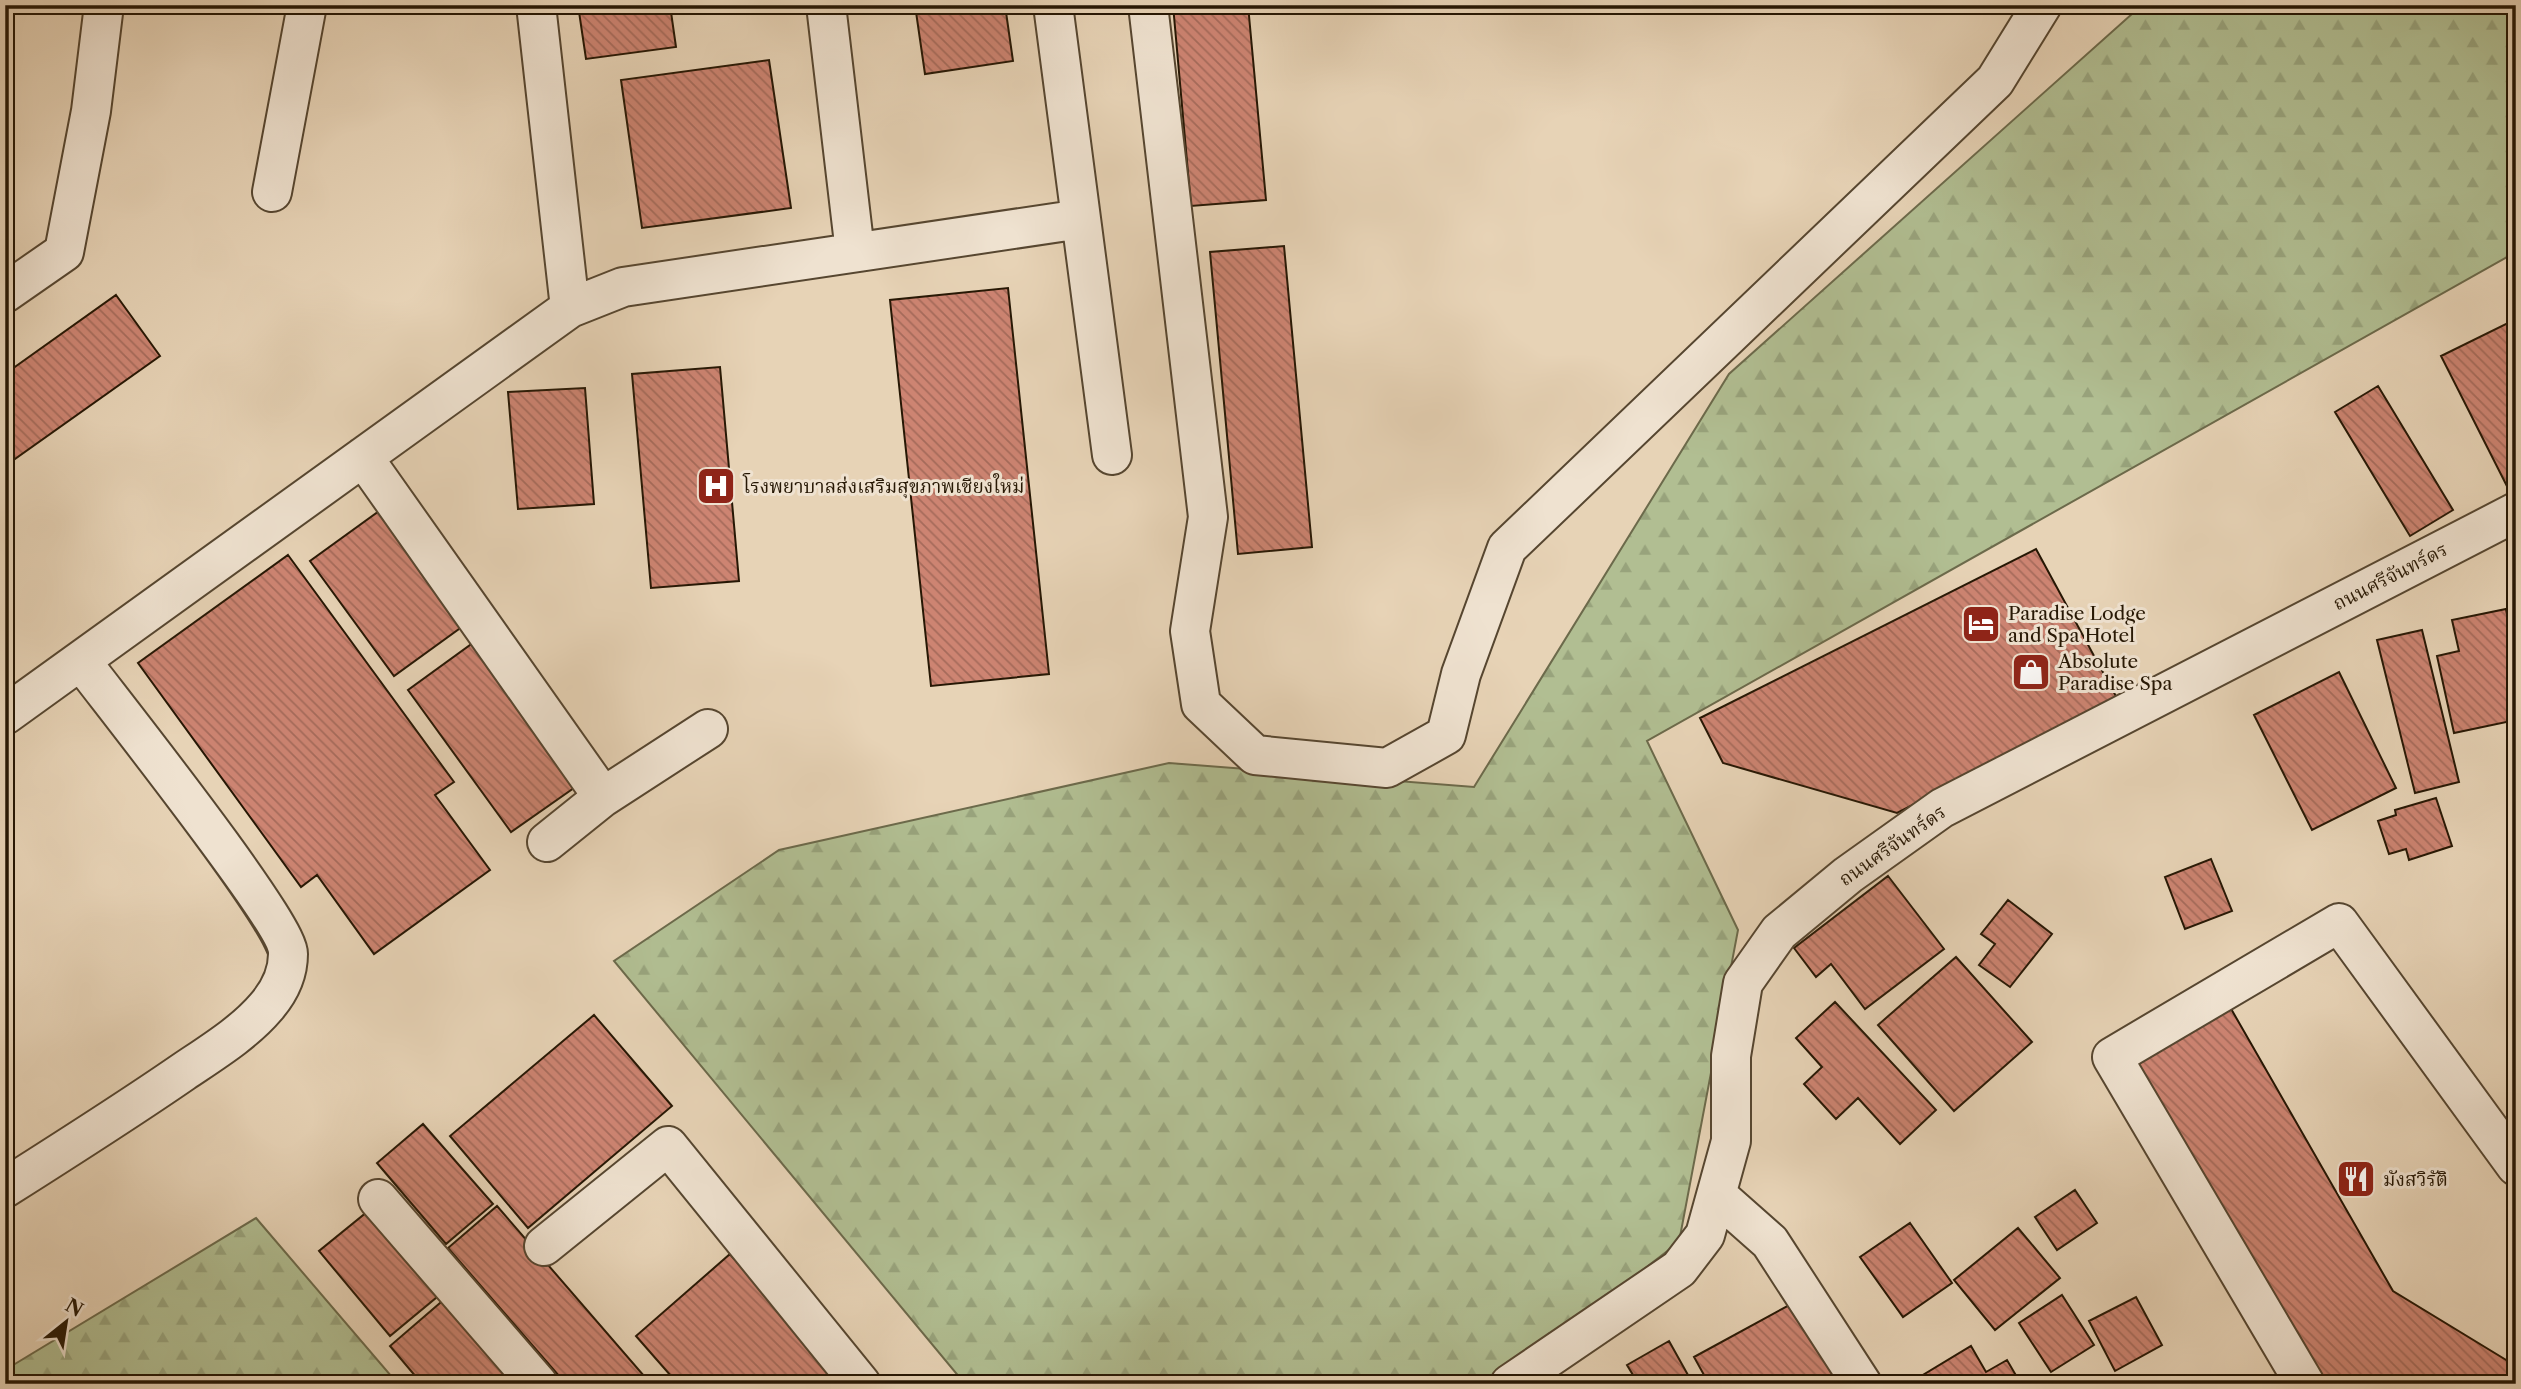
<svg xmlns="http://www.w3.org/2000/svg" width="2521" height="1389" viewBox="0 0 2521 1389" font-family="'Libre Caslon Text','Noto Serif Thai',serif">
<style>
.forest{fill:url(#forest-firs);stroke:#6c6a4b;stroke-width:2}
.building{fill:url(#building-back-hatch);stroke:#261704;stroke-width:2}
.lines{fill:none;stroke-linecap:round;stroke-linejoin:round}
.minor-casing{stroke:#564630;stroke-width:42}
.minor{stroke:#efe2d0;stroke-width:38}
.labels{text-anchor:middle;stroke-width:6;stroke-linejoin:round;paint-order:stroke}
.poi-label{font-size:19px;fill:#261704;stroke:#efe2d0;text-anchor:start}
.street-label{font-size:19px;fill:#261704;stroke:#efe2d0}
</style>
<defs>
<pattern id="forest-firs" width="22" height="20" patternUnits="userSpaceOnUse" patternTransform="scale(1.75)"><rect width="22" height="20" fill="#b1be92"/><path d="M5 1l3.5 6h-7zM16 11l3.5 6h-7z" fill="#98a37c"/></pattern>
<pattern id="building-back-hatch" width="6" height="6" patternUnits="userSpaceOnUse" patternTransform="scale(1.75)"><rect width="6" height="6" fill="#cd8472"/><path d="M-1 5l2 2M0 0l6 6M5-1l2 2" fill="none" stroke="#a66b5b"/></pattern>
</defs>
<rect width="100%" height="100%" fill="#e7d3b6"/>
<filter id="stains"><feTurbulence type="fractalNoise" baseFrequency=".00286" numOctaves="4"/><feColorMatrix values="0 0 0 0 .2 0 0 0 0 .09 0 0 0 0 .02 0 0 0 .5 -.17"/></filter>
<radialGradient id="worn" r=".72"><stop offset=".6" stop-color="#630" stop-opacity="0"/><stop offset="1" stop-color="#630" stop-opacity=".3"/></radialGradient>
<path class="forest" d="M 2142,5 L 2516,5 L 2516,252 L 1647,741 L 1738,930 L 1679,1242 L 1564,1331 L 1480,1384 L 965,1384 L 614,961 L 779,850 L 1169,763 L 1474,787 L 1729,374 Z
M 256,1218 L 398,1384 L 5,1384 L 5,1370 Z"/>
<path class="building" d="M 578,5 L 670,5 L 676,47 L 586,59 Z
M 915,5 L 1005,5 L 1013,61 L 925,74 Z
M 1173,5 L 1248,5 L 1266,200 L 1191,206 Z
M 769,60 L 791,208 L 642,228 L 621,80 Z
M 1284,246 L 1312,547 L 1238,554 L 1210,252 Z
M 1008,288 L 1049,674 L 931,686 L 890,300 Z
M 116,295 L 160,356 L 5,466 L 5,374 Z
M 2516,319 L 2516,504 L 2441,356 Z
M 720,367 L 739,581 L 651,588 L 632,374 Z
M 2378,386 L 2453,510 L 2410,536 L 2335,412 Z
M 585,388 L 594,504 L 518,509 L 508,392 Z
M 386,506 L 470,621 L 394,676 L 310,561 Z
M 2036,549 L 2118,700 L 1897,813 L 1723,763 L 1700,718 Z
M 288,555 L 454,782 L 435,795 L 490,870 L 374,954 L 317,875 L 301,887 L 138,663 Z
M 2506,609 L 2510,631 L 2516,630 L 2516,720 L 2454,733 L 2437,656 L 2459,651 L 2452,620 Z
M 2422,630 L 2459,782 L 2415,793 L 2377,640 Z
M 477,640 L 581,783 L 511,832 L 408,690 Z
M 2339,672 L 2396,788 L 2312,830 L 2254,715 Z
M 2436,798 L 2452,846 L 2409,860 L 2406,849 L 2389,854 L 2378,821 L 2396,815 L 2395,810 Z
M 2211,859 L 2232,911 L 2185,929 L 2165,877 Z
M 1888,876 L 1944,949 L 1865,1009 L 1831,964 L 1816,977 L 1794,948 Z
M 2008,900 L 2052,934 L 2010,987 L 1979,965 L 1995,944 L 1981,934 Z
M 1956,957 L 2032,1042 L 1954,1111 L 1878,1025 Z
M 1835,1002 L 1936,1110 L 1900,1144 L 1858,1098 L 1836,1119 L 1804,1084 L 1822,1067 L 1796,1038 Z
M 2230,1007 L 2393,1291 L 2516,1366 L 2516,1384 L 2317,1384 L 2127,1063 Z
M 594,1015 L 672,1106 L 528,1228 L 450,1136 Z
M 423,1124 L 493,1204 L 446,1244 L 377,1163 Z
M 2075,1190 L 2097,1223 L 2057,1250 L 2035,1217 Z
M 497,1206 L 651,1384 L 566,1384 L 448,1248 Z
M 367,1212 L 437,1297 L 390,1336 L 319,1251 Z
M 1910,1223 L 1952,1283 L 1903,1317 L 1860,1257 Z
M 2018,1228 L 2060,1278 L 1995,1330 L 1954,1280 Z
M 730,1254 L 844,1384 L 678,1384 L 636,1336 Z
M 2062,1295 L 2094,1345 L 2051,1372 L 2019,1323 Z
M 447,1297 L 521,1384 L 422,1384 L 390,1346 Z
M 2136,1297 L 2162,1345 L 2115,1371 L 2089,1321 Z
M 1793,1303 L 1836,1380 L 1830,1384 L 1709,1384 L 1694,1357 Z
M 1669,1341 L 1693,1384 L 1617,1384 L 1633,1375 L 1627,1365 Z
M 1971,1346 L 1986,1372 L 2007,1360 L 2021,1384 L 1908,1384 Z"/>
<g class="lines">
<g class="minor-casing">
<path id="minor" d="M 536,5 L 570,308
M 826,5 L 855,252
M 1053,5 L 1112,455
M 1148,5 L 1208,517 L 1190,631 L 1201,704 L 1255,755 L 1387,768 L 1446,735 L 1461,674 L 1507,548 L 1995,81 L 2042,5
M 272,192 L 307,5
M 5,293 L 64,252 L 91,111 L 104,5
M 363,457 L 603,797
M 5,715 L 570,308 L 623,287 L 1081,219
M 547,842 L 603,797 L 708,729
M 5,1188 C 65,1150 125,1112 183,1072 C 211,1053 244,1033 266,1007 C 279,992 288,974 288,954 C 289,924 111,701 81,661
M 1718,1196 L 1770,1242 L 1862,1384
M 378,1199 L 538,1384
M 544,1246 L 668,1146 L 861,1384
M 1510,1384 L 1679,1269 L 1705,1235 L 1731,1141 L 1731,1056 L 1743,983 L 1779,932 L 1848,875 L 1942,808 L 2516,512
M 2305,1384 L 2112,1057 L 2339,923 L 2516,1166"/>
</g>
<use href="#minor" class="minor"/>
</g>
<defs>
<g id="hospital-square" transform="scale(2.0125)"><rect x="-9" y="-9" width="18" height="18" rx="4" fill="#8f2418" stroke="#efe2d0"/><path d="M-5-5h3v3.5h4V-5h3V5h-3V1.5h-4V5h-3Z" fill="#fff"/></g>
<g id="hotel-square" transform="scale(2.0125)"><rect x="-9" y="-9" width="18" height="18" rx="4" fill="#8f2418" stroke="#efe2d0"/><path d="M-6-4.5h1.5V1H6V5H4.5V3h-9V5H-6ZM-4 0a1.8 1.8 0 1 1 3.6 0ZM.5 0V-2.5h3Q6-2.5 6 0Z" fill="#fff"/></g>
<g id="shop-square" transform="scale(2.0125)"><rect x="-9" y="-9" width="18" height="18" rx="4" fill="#8f2418" stroke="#efe2d0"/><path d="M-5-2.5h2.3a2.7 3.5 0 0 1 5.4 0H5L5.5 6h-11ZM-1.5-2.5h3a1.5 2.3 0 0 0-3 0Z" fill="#fff"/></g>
<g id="restaurant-square" transform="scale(2.0125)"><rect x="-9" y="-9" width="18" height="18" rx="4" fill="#8f2418" stroke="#efe2d0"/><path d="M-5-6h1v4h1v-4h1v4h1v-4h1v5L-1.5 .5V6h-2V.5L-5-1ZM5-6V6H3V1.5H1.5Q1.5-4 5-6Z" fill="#fff"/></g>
</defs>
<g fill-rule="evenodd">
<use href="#hospital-square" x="716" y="486"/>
<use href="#hotel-square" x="1981" y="624"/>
<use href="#shop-square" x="2031" y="672"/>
<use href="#restaurant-square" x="2356" y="1179"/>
</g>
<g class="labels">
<g class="poi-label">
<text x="743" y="493">โรงพยาบาลส่งเสริมสุขภาพเชียงใหม่</text>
<text x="2008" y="620">Paradise Lodge<tspan x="2008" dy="22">and Spa Hotel</tspan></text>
<text x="2058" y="668">Absolute<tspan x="2058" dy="22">Paradise Spa</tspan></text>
<text x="2383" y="1186">มังสวิรัติ</text>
</g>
<g class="street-label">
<text transform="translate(2390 576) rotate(-27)" y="7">ถนนศรีจันทร์ดร</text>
<text transform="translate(1892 845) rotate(-35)" y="7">ถนนศรีจันทร์ดร</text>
</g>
</g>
<rect width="2521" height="1389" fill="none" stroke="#e7d3b6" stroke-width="28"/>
<rect x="7" y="7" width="2507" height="1375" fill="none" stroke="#261704" stroke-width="3.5"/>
<rect x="14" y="14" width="2493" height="1361" fill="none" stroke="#261704" stroke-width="2"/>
<g transform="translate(66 1322) rotate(30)" stroke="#efe2d0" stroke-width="5" paint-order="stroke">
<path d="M0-5L12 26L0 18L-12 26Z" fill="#261704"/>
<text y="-10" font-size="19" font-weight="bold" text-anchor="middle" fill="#261704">N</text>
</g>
<rect width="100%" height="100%" filter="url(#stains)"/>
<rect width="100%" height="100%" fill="url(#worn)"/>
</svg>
